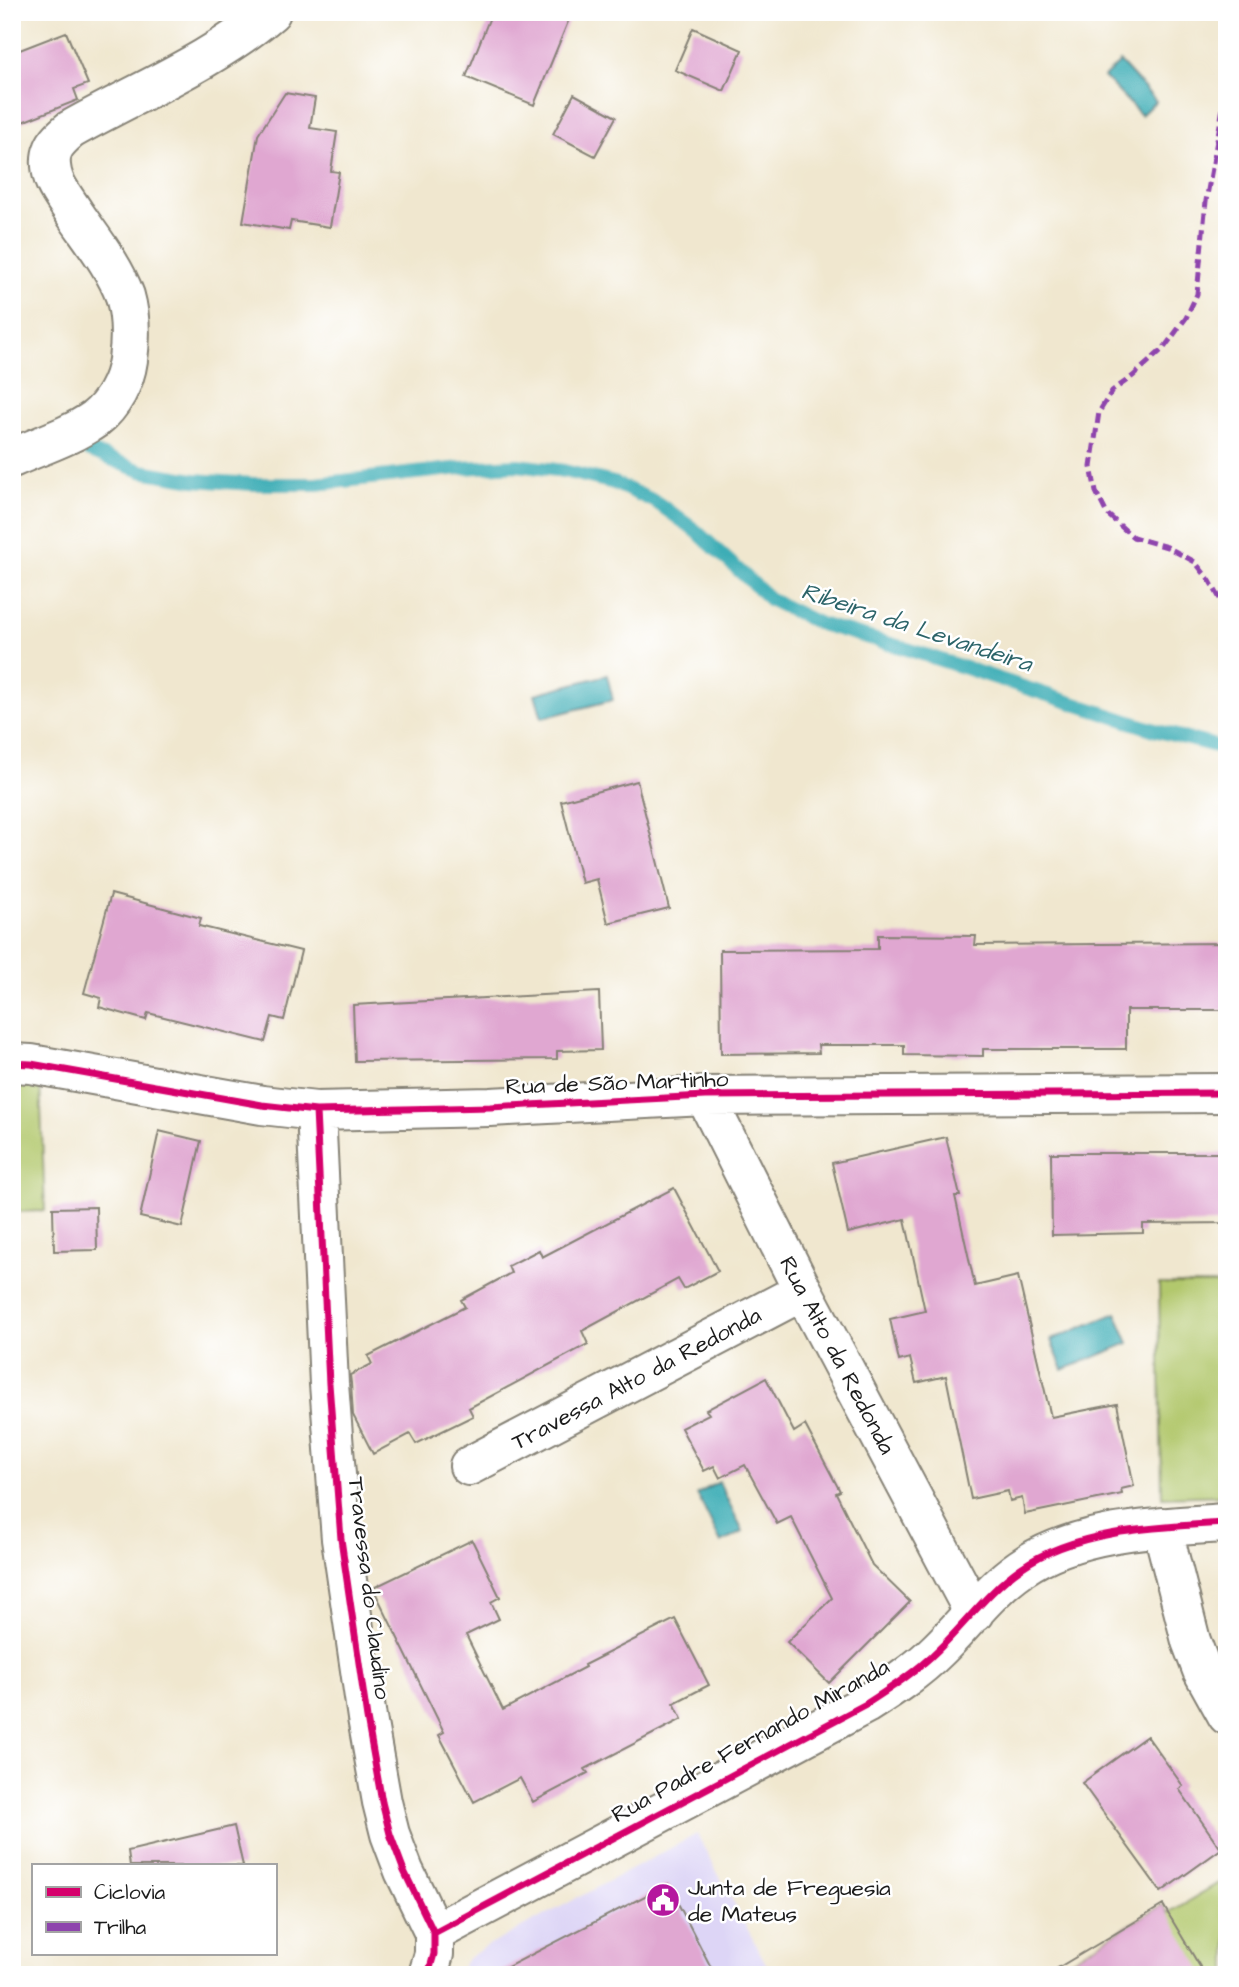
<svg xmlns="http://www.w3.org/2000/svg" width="1239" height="1987" viewBox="0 0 1239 1987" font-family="'Architects Daughter',sans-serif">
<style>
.built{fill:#ddd5f6}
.green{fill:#b2c86d;stroke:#677244;stroke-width:2}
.water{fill:#3cadb6;stroke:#2c6469;stroke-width:2}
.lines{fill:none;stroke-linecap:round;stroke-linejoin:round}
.stream{stroke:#3cadb6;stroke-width:14}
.building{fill:#e0a7d1}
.street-casing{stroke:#868276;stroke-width:42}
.street{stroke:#fff;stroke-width:38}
.quiet{stroke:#8e44ad;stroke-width:5;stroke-dasharray:10 5;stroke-linecap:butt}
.cycleway-casing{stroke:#fff;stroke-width:11}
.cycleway{stroke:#d6006c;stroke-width:7}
.labels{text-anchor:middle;stroke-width:5;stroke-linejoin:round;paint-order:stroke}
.street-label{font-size:23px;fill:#1c1c1c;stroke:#fff}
.poi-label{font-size:23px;fill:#1c1c1c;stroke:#fff;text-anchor:start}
.water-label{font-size:24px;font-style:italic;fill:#2c6469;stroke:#fff}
</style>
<rect width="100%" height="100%" fill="#fff"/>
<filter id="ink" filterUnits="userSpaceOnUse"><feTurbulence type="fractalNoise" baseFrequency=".0143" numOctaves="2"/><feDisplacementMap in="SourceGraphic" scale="14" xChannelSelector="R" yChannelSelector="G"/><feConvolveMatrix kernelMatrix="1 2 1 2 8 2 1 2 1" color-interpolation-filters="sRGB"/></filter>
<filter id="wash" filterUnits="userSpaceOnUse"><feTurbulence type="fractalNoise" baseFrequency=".00686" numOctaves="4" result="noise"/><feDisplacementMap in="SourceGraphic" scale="28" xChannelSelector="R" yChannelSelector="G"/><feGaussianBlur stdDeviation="1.57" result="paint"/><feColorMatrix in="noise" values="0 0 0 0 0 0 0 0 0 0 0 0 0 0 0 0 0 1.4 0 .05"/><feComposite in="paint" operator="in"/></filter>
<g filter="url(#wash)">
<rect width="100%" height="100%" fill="#f0e7cf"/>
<path class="built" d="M 697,1834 L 772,1975 L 459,1975 L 462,1966 L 467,1959 L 482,1949 Z"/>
<path class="green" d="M 40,1080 L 45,1211 L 12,1212 L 12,1081 Z
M 1159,1284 L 1227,1284 L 1227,1495 L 1162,1497 Z
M 1227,1878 L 1227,1975 L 1046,1975 L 1163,1905 L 1168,1913 Z"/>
<path class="water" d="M 1120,62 L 1156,101 L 1141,115 L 1104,77 Z
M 607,675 L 613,700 L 542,718 L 535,694 Z
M 1116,1313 L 1129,1343 L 1063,1370 L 1051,1340 Z
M 719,1482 L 743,1532 L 721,1543 L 697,1494 Z"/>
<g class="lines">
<path class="stream" d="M 88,450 L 141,471 L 194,480 L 253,484 L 316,484 L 461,468 L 518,465 L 564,471 L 614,483 L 656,502 L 695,530 L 771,600 L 820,624 L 904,648 L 1158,731 L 1227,749"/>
</g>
<g id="blocks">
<path class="building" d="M 492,12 L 572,12 L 534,105 L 466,77 Z
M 693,28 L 742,50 L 724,91 L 675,70 Z
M 66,32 L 88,84 L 74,89 L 78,100 L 12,126 L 12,53 Z
M 285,93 L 315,98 L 310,128 L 337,132 L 331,171 L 339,172 L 330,227 L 291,221 L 289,230 L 243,222 L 258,135 Z
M 574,94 L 616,117 L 595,156 L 553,134 Z
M 637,781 L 669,908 L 608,923 L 597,879 L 582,883 L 561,801 Z
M 111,894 L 201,918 L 199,926 L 301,951 L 284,1020 L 272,1017 L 265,1042 L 148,1013 L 146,1020 L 99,1007 L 101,998 L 84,993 Z
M 878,935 L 976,936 L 975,945 L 1227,943 L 1227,1010 L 1126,1010 L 1126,1049 L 983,1049 L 983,1056 L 904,1055 L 904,1045 L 818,1045 L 819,1053 L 721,1054 L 720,950 L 878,949 Z
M 599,992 L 601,1050 L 557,1051 L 557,1059 L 355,1061 L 353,1005 Z
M 159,1131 L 201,1141 L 182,1227 L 140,1217 Z
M 946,1137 L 960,1196 L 955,1196 L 975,1286 L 1018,1276 L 1051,1417 L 1117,1404 L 1134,1486 L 1121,1489 L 1122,1494 L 1025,1514 L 1022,1498 L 1010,1501 L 1008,1491 L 971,1499 L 946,1376 L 916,1383 L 910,1358 L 899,1361 L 890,1319 L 925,1311 L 905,1219 L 848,1233 L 832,1163 Z
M 1051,1153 L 1227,1153 L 1227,1223 L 1143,1224 L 1143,1233 L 1052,1235 Z
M 674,1188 L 718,1271 L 684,1289 L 678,1279 L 582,1331 L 588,1344 L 469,1408 L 473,1416 L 416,1444 L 410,1434 L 373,1454 L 353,1415 L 351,1383 L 350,1375 L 372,1364 L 368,1356 L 465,1307 L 461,1300 L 511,1273 L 508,1266 L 539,1250 L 542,1257 Z
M 96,1207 L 97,1250 L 54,1251 L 53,1208 Z
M 766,1378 L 794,1432 L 805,1425 L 840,1491 L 836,1493 L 872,1565 L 910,1602 L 829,1683 L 787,1642 L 832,1598 L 791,1517 L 777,1524 L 745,1465 L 720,1478 L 714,1466 L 704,1471 L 681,1428 L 709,1414 L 706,1410 Z
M 472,1540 L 500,1597 L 491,1602 L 499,1619 L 466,1635 L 503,1710 L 585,1667 L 584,1665 L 675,1619 L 709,1685 L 674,1703 L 682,1719 L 585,1769 L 588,1773 L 533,1802 L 520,1778 L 474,1802 L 439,1735 L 444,1732 L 373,1588 Z
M 1147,1736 L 1183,1786 L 1179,1789 L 1221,1849 L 1161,1892 L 1082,1783 Z
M 234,1826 L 243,1866 L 130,1866 L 128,1851 Z
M 668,1884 L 715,1975 L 492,1975 Z
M 1163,1905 L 1205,1975 L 1046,1975 Z"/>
</g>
</g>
<g filter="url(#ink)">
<use href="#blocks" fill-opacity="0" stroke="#868276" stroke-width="2"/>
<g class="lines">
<g class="street-casing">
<path id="street" d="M 12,458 C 39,446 71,436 95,419 C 113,405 125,382 128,360 C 131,338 131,317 125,296 C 114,266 92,239 75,214 C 68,203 60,193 55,182 C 51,173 49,159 53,150 C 56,142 63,136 70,130 C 137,92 212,62 271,12
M 12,1063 L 31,1064 L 262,1105 L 316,1111 L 490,1107 L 705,1096 L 1227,1093
M 705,1096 L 803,1291 L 974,1613
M 316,1111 L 329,1384 L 341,1539 L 367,1718 L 382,1802 L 390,1834 L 404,1871 L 434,1933
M 469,1466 L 803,1291
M 1162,1527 L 1191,1641 L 1202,1670 L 1227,1715
M 428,1975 L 434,1954 L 434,1933 L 866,1704 C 891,1688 917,1671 938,1650 C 966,1623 989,1590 1021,1568 C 1076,1529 1161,1527 1227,1523"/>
</g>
<use href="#street" class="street"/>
<path class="quiet" d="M 1227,95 L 1225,97 L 1206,201 L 1197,294 L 1186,318 L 1164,348 L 1133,376 L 1112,391 L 1099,412 L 1091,467 L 1096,492 L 1107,514 L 1133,537 L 1167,547 L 1195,562 L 1210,581 L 1223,604 L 1227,616"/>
<g class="cycleway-casing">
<path id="cycleway" d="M 12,1063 L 31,1064 L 262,1105 L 316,1111 L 490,1107 L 705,1096 L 1227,1093
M 316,1111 L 329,1384 L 341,1539 L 367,1718 L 382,1802 L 390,1834 L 404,1871 L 434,1933
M 428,1975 L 434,1954 L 434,1933 L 866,1704 C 891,1688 917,1671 938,1650 C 966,1623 989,1590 1021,1568 C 1076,1529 1161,1527 1227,1523"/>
</g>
<use href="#cycleway" class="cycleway"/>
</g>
</g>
<defs>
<g id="civic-disc" transform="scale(1.75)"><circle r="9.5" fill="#b5179e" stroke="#fff"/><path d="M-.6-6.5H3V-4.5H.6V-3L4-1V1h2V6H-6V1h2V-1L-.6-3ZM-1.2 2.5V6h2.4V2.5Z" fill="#fff"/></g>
</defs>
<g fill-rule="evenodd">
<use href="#civic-disc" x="663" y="1900"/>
</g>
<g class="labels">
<g class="street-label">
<text transform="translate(617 1082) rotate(-2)" y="8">Rua de São Martinho</text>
<text transform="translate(838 1355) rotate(62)" y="8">Rua Alto da Redonda</text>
<text transform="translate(636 1378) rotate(-28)" y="8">Travessa Alto da Redonda</text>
<text transform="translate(370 1588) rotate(83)" y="8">Travessa do Claudino</text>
<text transform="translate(750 1740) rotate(-29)" y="8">Rua Padre Fernando Miranda</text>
</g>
<g class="poi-label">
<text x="688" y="1895">Junta de Freguesia<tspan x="688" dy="26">de Mateus</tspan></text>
</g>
<g class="water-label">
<text transform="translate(917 627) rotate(18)" y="8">Ribeira da Levandeira</text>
</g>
</g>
<rect width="1239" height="1987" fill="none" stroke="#fff" stroke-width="42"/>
<rect x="32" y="1864" width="245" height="91" fill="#ffffff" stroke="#a4a4a4" stroke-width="2"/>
<rect x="46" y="1887" width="35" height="10" fill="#d6006c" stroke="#a4a4a4" stroke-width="2"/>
<text x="94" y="1899" font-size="21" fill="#1c1c1c">Ciclovia</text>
<rect x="46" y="1922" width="35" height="10" fill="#8e44ad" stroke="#a4a4a4" stroke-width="2"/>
<text x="94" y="1934" font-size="21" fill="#1c1c1c">Trilha</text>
</svg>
